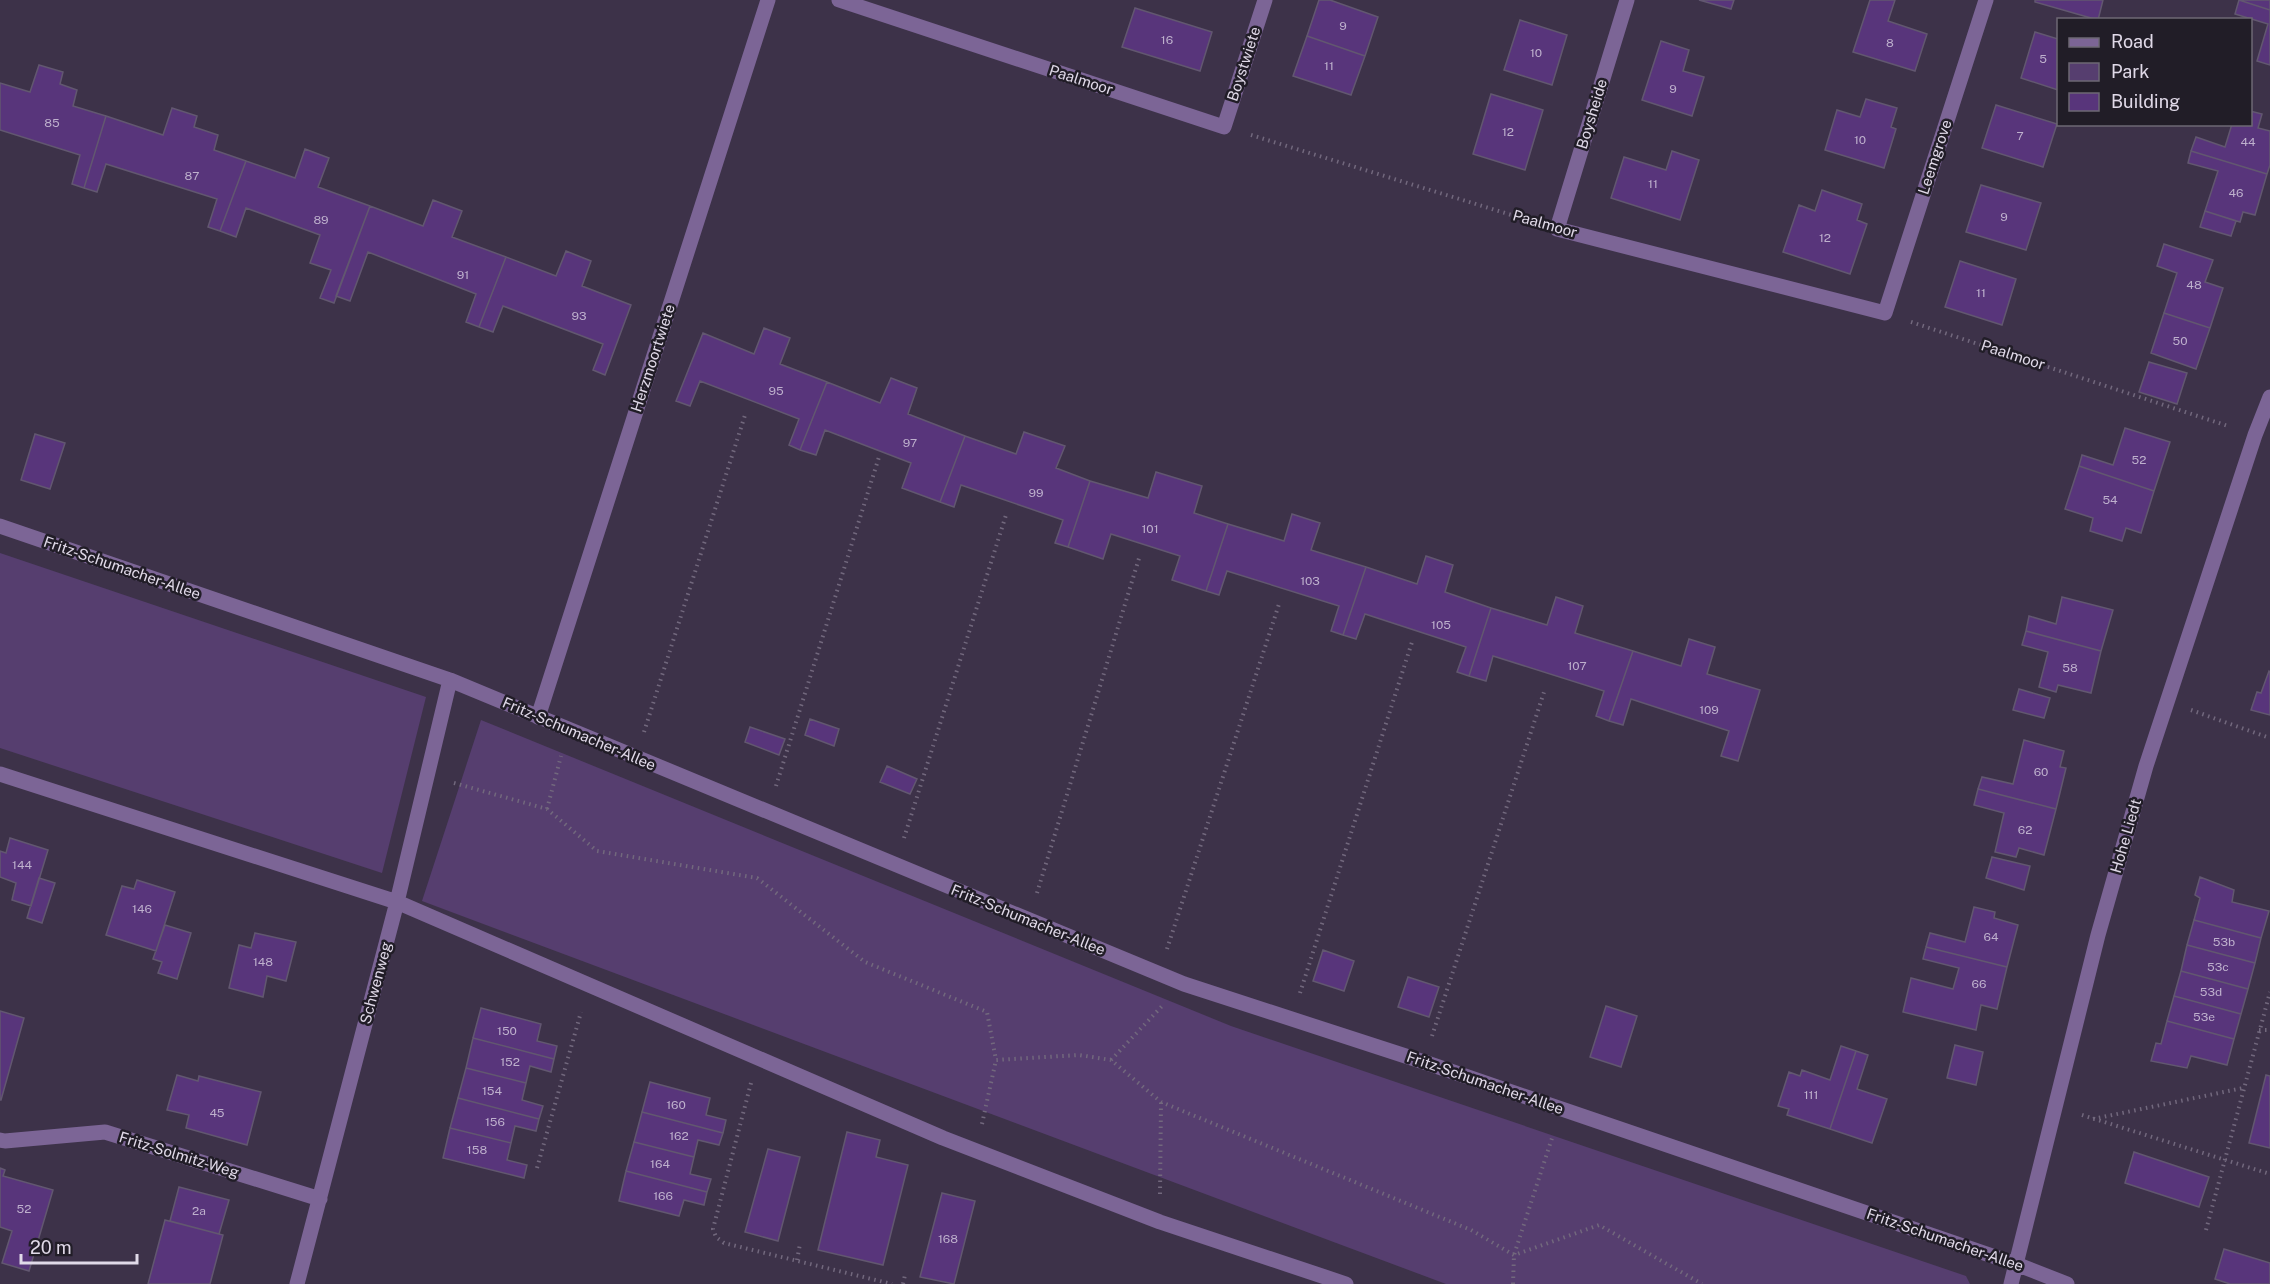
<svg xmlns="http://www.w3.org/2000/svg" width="2270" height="1284" viewBox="0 0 2270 1284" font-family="'Public Sans',sans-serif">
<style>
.green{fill:#563e6f}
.building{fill:#58357b;stroke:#625770;stroke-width:1.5}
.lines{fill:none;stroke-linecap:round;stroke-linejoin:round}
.path{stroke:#72687d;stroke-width:4;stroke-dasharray:1.5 4.5;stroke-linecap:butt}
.minor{stroke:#7c6596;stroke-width:15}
.labels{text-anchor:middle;stroke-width:5;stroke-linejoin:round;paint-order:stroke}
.number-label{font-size:12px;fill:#beb0cd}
.street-label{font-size:15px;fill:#e0d9e8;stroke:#211d27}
</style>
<rect width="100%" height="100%" fill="#3d3249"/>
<path class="green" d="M 0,553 L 426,697 L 382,873 L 0,748 Z
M 481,720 L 1231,1026 L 1966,1276 L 1970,1284 L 1446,1284 L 422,901 Z"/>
<path class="building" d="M 1319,0 L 1330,0 L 1378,17 L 1365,56 L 1307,36 Z
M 1699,0 L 1734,0 L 1731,9 Z
M 1870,0 L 1895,0 L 1888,21 L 1927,34 L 1915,71 L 1853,52 Z
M 2035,0 L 2103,0 L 2098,20 L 2035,2 Z
M 2239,0 L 2270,0 L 2270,10 Z
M 2239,0 L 2270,10 L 2270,65 L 2257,61 L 2268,24 L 2235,14 Z
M 1135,8 L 1212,32 L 1200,71 L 1122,47 Z
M 1520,20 L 1567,35 L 1552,85 L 1504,70 Z
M 2035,32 L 2058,39 L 2058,90 L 2021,78 Z
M 1307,36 L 1365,56 L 1351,95 L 1293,76 Z
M 1661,41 L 1689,50 L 1683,71 L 1704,77 L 1692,116 L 1642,100 Z
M 39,65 L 63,72 L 60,84 L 77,90 L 73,106 L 106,116 L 84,188 L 72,184 L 80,155 L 0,130 L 0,83 L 30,92 Z
M 1491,94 L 1543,110 L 1525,170 L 1473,154 Z
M 1866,99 L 1897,108 L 1891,127 L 1896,129 L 1884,168 L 1825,150 L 1837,110 L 1860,117 Z
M 1996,105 L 2057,124 L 2043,167 L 1982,148 Z
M 172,108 L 197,116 L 194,127 L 218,135 L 214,150 L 246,161 L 220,231 L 208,227 L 217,199 L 106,164 L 97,192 L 84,188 L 106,116 L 163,135 Z
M 2250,111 L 2262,114 L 2258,128 L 2270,131 L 2270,165 L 2267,174 L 2191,151 L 2196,137 L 2225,147 L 2232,124 L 2250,124 Z
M 305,149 L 329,158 L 318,187 L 370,206 L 334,303 L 320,298 L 331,270 L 310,263 L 320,235 L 246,208 L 236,237 L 220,231 L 246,161 L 295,178 Z
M 1672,151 L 1699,160 L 1680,220 L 1611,198 L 1624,157 L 1666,170 Z
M 2191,151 L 2267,174 L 2255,215 L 2243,212 L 2240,222 L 2205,211 L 2218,171 L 2188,163 Z
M 1981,185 L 2041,203 L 2026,250 L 1966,232 Z
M 1822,190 L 1862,204 L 1857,220 L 1867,224 L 1850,274 L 1783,252 L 1799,205 L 1815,211 Z
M 433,200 L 462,211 L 452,237 L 506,257 L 479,327 L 466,322 L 476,294 L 368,252 L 350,301 L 336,296 L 370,206 L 423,226 Z
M 2205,211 L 2236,221 L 2231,236 L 2200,227 Z
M 2164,244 L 2213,260 L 2205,282 L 2223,288 L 2210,328 L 2164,313 L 2177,273 L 2157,266 Z
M 566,251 L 591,261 L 582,286 L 631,305 L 605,375 L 593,370 L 603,344 L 503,306 L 493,332 L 479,327 L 506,257 L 556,276 Z
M 1960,261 L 2016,279 L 2002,325 L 1945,307 Z
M 2164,313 L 2210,328 L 2196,369 L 2151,353 Z
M 764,328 L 790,338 L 780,364 L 827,382 L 800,450 L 789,445 L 799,419 L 700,381 L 690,406 L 676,401 L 703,333 L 754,354 Z
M 2149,362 L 2187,373 L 2177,404 L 2139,392 Z
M 891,378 L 917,388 L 908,414 L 965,436 L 940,502 L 902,488 L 911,463 L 825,430 L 816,455 L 800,450 L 827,382 L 880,403 Z
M 2125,428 L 2170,442 L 2154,491 L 2079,466 L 2082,455 L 2113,465 Z
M 1024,432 L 1065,446 L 1056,468 L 1090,481 L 1068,547 L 1055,543 L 1063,520 L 961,485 L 954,507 L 940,502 L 965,436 L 1016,454 Z
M 35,434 L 65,443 L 50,489 L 21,480 Z
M 2079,466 L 2154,491 L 2141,533 L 2126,528 L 2122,541 L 2090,531 L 2093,518 L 2065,509 Z
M 1156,472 L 1202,486 L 1194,513 L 1228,524 L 1206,591 L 1172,580 L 1180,556 L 1111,534 L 1103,559 L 1068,547 L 1090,481 L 1148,498 Z
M 1292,514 L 1320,523 L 1311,550 L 1366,567 L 1343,635 L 1331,631 L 1339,606 L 1227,571 L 1219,595 L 1206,591 L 1228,524 L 1284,541 Z
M 1426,556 L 1453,565 L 1445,592 L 1491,608 L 1469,676 L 1457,672 L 1466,647 L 1365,614 L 1356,639 L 1343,635 L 1366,567 L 1417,584 Z
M 1556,597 L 1583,606 L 1575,633 L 1633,651 L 1609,721 L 1596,716 L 1604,691 L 1493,656 L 1486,681 L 1469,676 L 1491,608 L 1547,625 Z
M 2062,597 L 2113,610 L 2101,651 L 2026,631 L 2029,616 L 2056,624 Z
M 2026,631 L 2101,651 L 2091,693 L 2058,685 L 2056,692 L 2039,687 L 2048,652 L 2022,645 Z
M 1689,639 L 1715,647 L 1707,674 L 1760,690 L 1738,761 L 1721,756 L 1729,731 L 1631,699 L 1623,725 L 1609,721 L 1633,651 L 1681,666 Z
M 2269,671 L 2270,672 L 2270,715 L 2251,710 L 2257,692 L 2261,693 Z
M 2019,689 L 2050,698 L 2044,718 L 2013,710 Z
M 810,719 L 839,729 L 834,746 L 805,735 Z
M 750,727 L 785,739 L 779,755 L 745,742 Z
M 2024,740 L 2064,751 L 2060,767 L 2066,768 L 2056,809 L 1978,789 L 1982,777 L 2013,784 Z
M 887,766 L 917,779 L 910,794 L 880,782 Z
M 1978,789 L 2056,809 L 2044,855 L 2019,848 L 2016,857 L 1995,852 L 2004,813 L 1974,805 Z
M 10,838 L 48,850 L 31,906 L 12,900 L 16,883 L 0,877 L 0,851 L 6,853 Z
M 1992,857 L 2030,866 L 2024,890 L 1986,878 Z
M 2200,877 L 2234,890 L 2232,902 L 2269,911 L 2261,938 L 2194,920 L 2200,898 L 2195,895 Z
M 39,878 L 55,883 L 42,923 L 27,918 Z
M 137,880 L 175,892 L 156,951 L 106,935 L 122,886 L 134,889 Z
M 1974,907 L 1995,912 L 1994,918 L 2018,925 L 2007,967 L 1926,947 L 1930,933 L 1965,942 Z
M 2194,920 L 2261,938 L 2255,963 L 2187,945 Z
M 165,925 L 191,933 L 177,979 L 158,973 L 162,962 L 153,959 Z
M 255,933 L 296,942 L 286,981 L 267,976 L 263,997 L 229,988 L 239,945 L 251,948 Z
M 2187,945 L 2255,963 L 2248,989 L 2181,971 Z
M 1926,947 L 2007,967 L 1997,1009 L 1981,1005 L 1976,1030 L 1903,1012 L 1911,978 L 1953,989 L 1959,968 L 1923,959 Z
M 1323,950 L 1354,961 L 1344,991 L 1313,981 Z
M 2181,971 L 2248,989 L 2241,1014 L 2174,996 Z
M 1408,977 L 1439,987 L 1429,1017 L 1398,1007 Z
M 2174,996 L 2241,1014 L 2234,1039 L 2167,1021 Z
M 1606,1006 L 1637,1016 L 1621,1067 L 1590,1057 Z
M 481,1008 L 541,1024 L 537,1041 L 557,1046 L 554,1059 L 473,1038 Z
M 0,1011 L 24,1018 L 1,1100 L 0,1100 Z
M 2167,1021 L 2234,1039 L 2227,1065 L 2191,1056 L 2187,1068 L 2151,1061 L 2156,1043 L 2161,1044 Z
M 473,1038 L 554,1059 L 551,1072 L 530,1066 L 526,1083 L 466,1068 Z
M 1955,1045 L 1983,1052 L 1976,1085 L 1947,1078 Z
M 1841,1046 L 1856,1051 L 1830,1129 L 1787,1115 L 1789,1109 L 1778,1106 L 1789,1072 L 1800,1076 L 1802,1070 L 1830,1080 Z
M 1856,1051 L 1868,1055 L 1857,1089 L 1887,1099 L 1872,1143 L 1830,1129 Z
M 466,1068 L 526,1083 L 522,1100 L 543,1106 L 539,1119 L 458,1098 Z
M 177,1075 L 198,1081 L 199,1076 L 261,1092 L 247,1145 L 186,1128 L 189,1115 L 167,1110 Z
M 2266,1075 L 2270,1076 L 2270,1148 L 2249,1143 Z
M 650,1082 L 710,1098 L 706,1115 L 726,1120 L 723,1133 L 642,1112 Z
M 458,1098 L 539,1119 L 536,1131 L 515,1126 L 511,1143 L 450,1128 Z
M 642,1112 L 723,1133 L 719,1145 L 698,1140 L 694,1157 L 634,1142 Z
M 450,1128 L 511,1143 L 507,1160 L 527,1165 L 524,1178 L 443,1158 Z
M 847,1132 L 880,1140 L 876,1157 L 908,1165 L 883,1265 L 818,1250 Z
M 634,1142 L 694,1157 L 690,1174 L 711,1179 L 707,1192 L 626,1171 Z
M 768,1149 L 800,1157 L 778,1241 L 745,1232 Z
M 2134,1152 L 2209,1177 L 2199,1207 L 2125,1183 Z
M 0,1168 L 5,1170 L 3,1176 L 53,1190 L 29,1271 L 2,1263 L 12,1231 L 0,1227 Z
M 626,1171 L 707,1192 L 704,1205 L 684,1200 L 679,1216 L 619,1201 Z
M 179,1187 L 229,1200 L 219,1234 L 170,1221 Z
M 942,1193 L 975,1201 L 954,1284 L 920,1277 Z
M 165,1220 L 223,1235 L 210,1284 L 148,1284 Z
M 2224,1249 L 2270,1263 L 2270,1284 L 2230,1284 L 2215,1279 Z"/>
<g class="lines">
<path class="path" d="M 1251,135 L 1531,221
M 1911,322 L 2228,426
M 2191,710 L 2270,738
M 644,732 L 746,412
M 454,783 L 547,809 L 597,851 L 757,878 L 865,962 L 987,1012 L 996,1060 L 1079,1055 L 1111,1060 L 1161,1102 L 1471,1230 L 1514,1255 L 1599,1225 L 1702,1284
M 776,786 L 879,457
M 547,809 L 561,756
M 904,838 L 1006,515
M 1037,893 L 1140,555
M 1167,949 L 1280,601
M 1300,993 L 1412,642
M 2259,1030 L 2270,1030
M 1432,1036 L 1545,689
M 1111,1060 L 1164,1004
M 751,1083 L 713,1229 L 716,1237 L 724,1243 L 892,1284
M 2082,1115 L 2270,1174
M 2093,1119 L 2243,1088
M 982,1124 L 996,1060
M 537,1168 L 581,1012
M 1160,1194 L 1161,1102
M 2206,1230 L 2270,992
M 797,1260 L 800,1244
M 903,1284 L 905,1275
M 1513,1284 L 1514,1255 L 1553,1135"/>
<path class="minor" d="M 839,0 L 1224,127 L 1265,0
M 1627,0 L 1557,229 L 1885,313 L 1986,0
M 0,526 L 450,680 L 1184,984 L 1424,1062 L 2016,1264 L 2067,1284
M 538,717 L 768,0
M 0,774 L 397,902 L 943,1138 L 1160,1222 L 1346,1284
M 0,1140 L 5,1141 L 105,1132 L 320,1199
M 297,1284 L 397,902 L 450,680
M 2011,1284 L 2098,935 L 2146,766 L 2255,435 L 2270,397"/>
</g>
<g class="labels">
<g class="number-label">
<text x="1343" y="30">9</text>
<text x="1167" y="44">16</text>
<text x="1890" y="47">8</text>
<text x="1536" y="57">10</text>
<text x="2043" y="63">5</text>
<text x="1329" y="70">11</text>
<text x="1673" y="93">9</text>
<text x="52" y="127">85</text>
<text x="1508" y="136">12</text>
<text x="2020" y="140">7</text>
<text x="1860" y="144">10</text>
<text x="2248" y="146">44</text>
<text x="192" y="180">87</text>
<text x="1653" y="188">11</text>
<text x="2236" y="197">46</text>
<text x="2004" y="221">9</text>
<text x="321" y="224">89</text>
<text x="1825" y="242">12</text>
<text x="463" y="279">91</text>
<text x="2194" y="289">48</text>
<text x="1981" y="297">11</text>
<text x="579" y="320">93</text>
<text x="2180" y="345">50</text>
<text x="776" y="395">95</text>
<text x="910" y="447">97</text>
<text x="2139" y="464">52</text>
<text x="1036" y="497">99</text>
<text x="2110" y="504">54</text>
<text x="1150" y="533">101</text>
<text x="1310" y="585">103</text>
<text x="1441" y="629">105</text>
<text x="1577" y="670">107</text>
<text x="2070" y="672">58</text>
<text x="1709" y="714">109</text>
<text x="2041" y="776">60</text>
<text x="2025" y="834">62</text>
<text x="22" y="869">144</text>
<text x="142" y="913">146</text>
<text x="1991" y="941">64</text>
<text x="2224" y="946">53b</text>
<text x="263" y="966">148</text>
<text x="2218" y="971">53c</text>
<text x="1979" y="988">66</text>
<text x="2211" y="996">53d</text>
<text x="2204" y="1021">53e</text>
<text x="507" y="1035">150</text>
<text x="510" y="1066">152</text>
<text x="492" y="1095">154</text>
<text x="1811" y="1099">111</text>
<text x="676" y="1109">160</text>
<text x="217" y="1117">45</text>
<text x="495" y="1126">156</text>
<text x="679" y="1140">162</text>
<text x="477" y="1154">158</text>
<text x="660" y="1168">164</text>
<text x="663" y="1200">166</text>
<text x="24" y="1213">52</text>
<text x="199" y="1215">2a</text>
<text x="948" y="1243">168</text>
</g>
<g class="street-label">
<text transform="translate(1244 64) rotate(-72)" y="5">Boystwiete</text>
<text transform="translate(1081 80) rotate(18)" y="5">Paalmoor</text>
<text transform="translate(1592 114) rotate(-73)" y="5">Boysheide</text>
<text transform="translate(1935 157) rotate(-72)" y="5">Leemgrove</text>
<text transform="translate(1545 224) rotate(16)" y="5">Paalmoor</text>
<text transform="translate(2013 355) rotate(18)" y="5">Paalmoor</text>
<text transform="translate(653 358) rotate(-72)" y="5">Herzmoortwiete</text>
<text transform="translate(122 568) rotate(19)" y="5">Fritz-Schumacher-Allee</text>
<text transform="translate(579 734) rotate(23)" y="5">Fritz-Schumacher-Allee</text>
<text transform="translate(2126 836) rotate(-74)" y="5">Hohe Liedt</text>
<text transform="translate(1028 920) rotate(22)" y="5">Fritz-Schumacher-Allee</text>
<text transform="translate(376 983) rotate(-75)" y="5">Schwenweg</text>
<text transform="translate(1485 1083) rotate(19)" y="5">Fritz-Schumacher-Allee</text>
<text transform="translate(179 1155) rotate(17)" y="5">Fritz-Solmitz-Weg</text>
<text transform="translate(1945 1240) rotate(19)" y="5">Fritz-Schumacher-Allee</text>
</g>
</g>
<rect x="2057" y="18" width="195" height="108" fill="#211d27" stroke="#6d6874" stroke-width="1.5"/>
<rect x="2069" y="38" width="30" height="9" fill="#7c6596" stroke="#6d6874" stroke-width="1.5"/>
<text x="2111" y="48" font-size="18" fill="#e0d9e8">Road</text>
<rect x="2069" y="63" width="30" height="18" fill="#563e6f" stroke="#6d6874" stroke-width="1.5"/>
<text x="2111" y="78" font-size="18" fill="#e0d9e8">Park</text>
<rect x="2069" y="93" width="30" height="18" fill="#58357b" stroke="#6d6874" stroke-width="1.5"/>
<text x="2111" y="108" font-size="18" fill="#e0d9e8">Building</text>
<path d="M21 1254v9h116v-9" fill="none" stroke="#e0d9e8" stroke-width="3"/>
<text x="30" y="1254" font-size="18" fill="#e0d9e8" stroke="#211d27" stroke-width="4.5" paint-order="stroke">20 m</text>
</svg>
